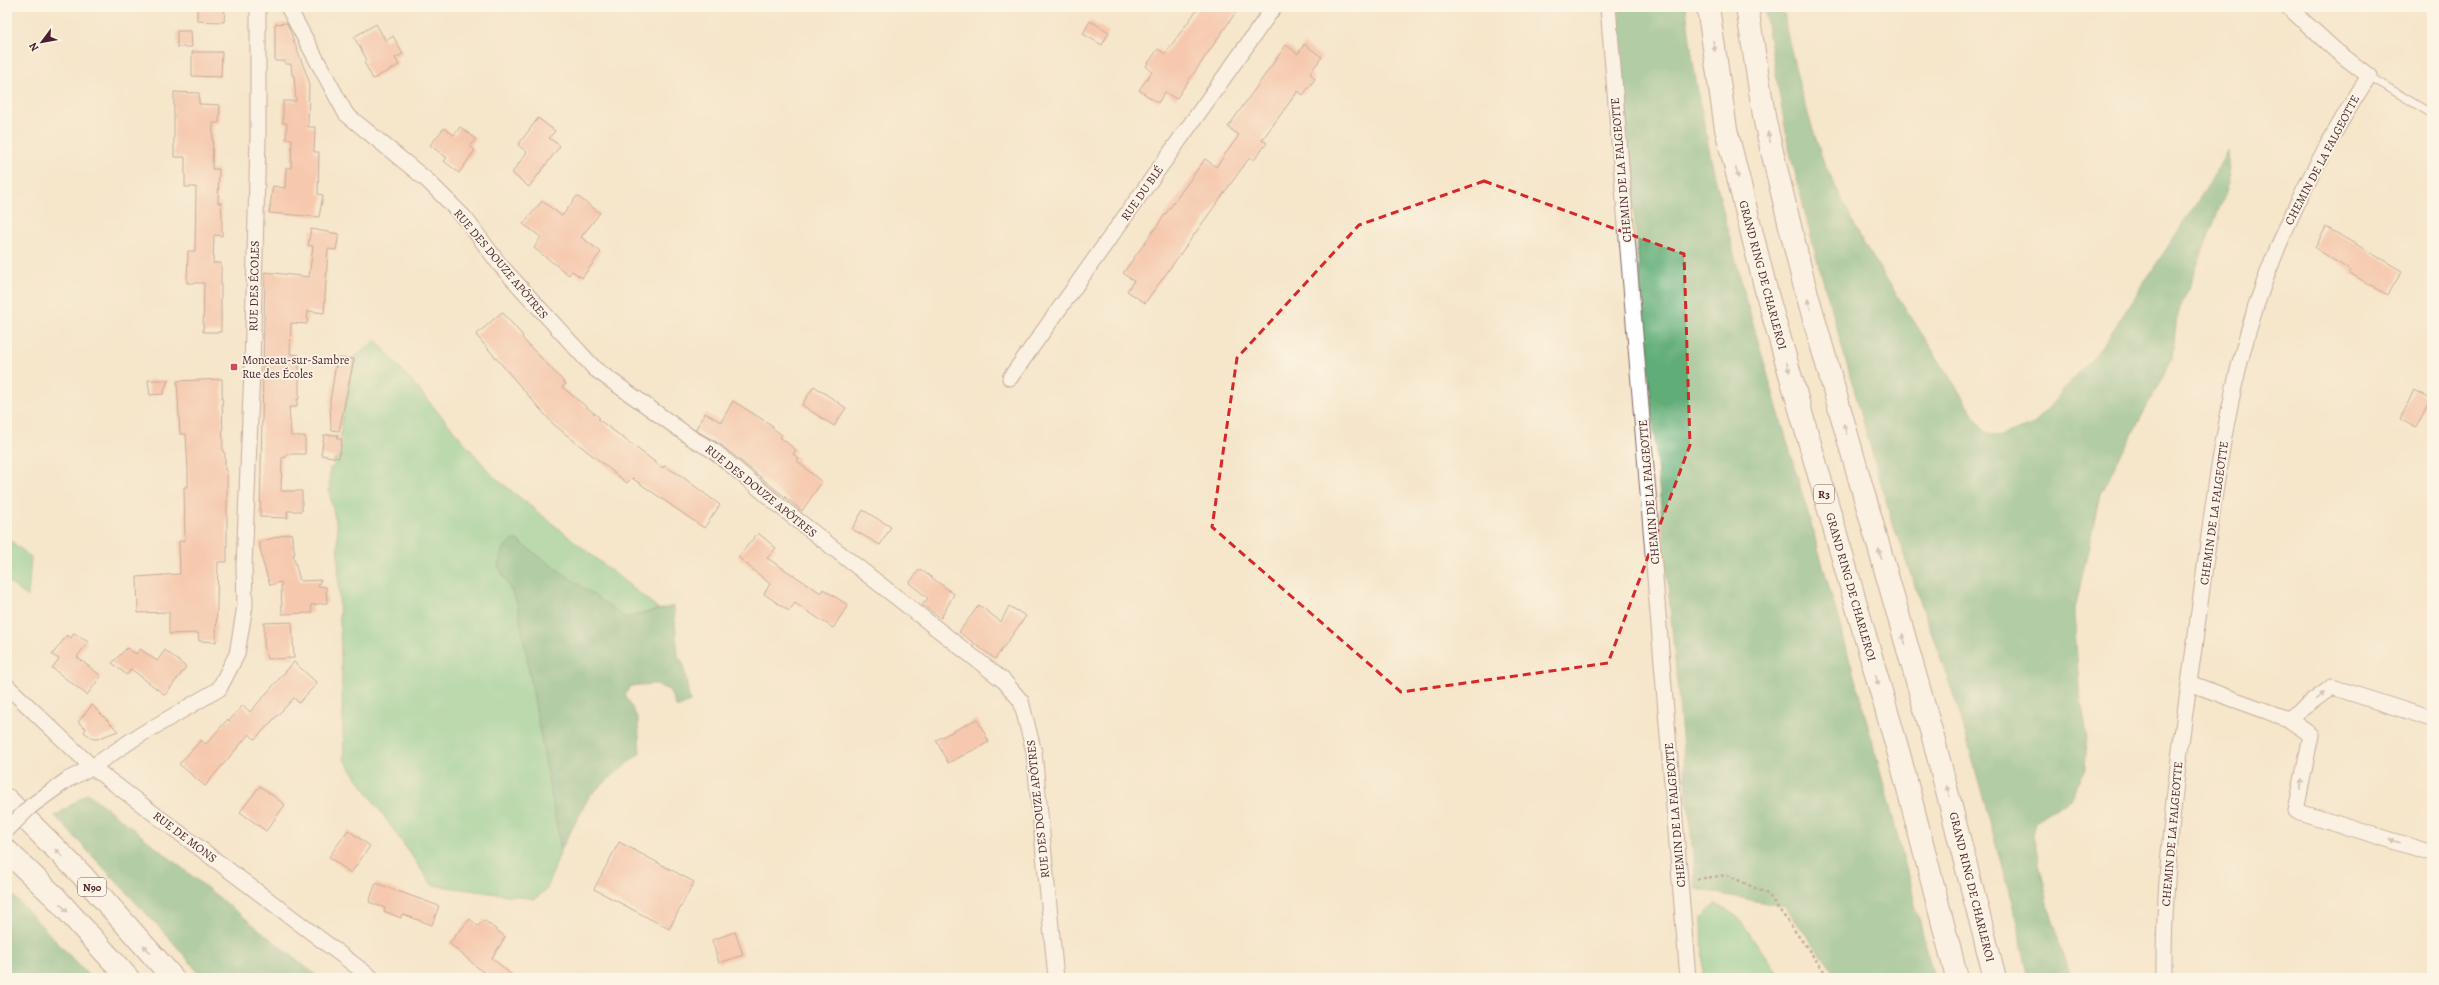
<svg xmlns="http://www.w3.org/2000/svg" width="2439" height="985" viewBox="0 0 2439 985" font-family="Alegreya,serif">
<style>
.green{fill:#75c98c;stroke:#60745c}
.forest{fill:#60ad78;stroke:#556652}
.building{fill:#f5a78e}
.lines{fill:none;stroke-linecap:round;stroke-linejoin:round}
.service-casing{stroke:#866563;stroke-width:9}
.minor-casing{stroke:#866563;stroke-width:17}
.trunk-casing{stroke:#866563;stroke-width:24}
.motorway-casing{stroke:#866563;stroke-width:24}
.path{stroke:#866563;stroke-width:2.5;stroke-dasharray:3 3;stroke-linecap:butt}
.service{stroke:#fff;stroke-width:7}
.minor{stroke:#fff;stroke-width:15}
.trunk{stroke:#fff;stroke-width:22}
.motorway{stroke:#fff;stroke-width:22}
.minor-bridge-casing{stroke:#866563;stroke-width:17;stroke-linecap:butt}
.minor-bridge{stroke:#fff;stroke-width:15}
.oneway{fill:#ae9aa0}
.marked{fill:none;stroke:#d62828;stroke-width:3;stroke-dasharray:8 5;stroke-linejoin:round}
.poi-dot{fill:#d1495b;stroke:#fcf5e5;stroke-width:1.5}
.labels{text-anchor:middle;stroke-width:3.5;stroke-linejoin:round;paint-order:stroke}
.shield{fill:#fcf5e5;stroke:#7f5f63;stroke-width:1}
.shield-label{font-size:11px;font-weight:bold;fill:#4a1f2b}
.street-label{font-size:12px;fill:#4a1f2b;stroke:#fcf5e5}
.poi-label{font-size:12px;fill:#4a1f2b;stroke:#fcf5e5;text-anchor:start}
</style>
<rect width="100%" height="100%" fill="#fcf5e5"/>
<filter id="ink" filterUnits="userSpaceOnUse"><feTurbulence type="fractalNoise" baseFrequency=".025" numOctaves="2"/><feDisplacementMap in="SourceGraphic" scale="8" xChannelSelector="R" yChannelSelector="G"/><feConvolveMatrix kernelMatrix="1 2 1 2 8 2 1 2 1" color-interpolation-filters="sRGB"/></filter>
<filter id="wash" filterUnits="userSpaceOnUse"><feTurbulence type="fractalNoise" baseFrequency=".012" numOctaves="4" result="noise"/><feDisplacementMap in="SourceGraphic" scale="16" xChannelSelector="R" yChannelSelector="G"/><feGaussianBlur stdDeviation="0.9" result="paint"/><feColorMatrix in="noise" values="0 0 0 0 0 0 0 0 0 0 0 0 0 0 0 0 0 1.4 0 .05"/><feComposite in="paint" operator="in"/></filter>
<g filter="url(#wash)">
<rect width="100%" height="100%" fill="#f5e6cb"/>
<path class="green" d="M 376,340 L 493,476 L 659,609 L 626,618 L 515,540 L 498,565 L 517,602 L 561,850 L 547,889 L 535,899 L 432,885 L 344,759 L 337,527 L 329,492 L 330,468 L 334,467 L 334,459 L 338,458 L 342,420 L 354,357 Z
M 7,538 L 31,557 L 28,597 L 7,581 Z
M 1715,903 L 1738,917 L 1781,978 L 1703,978 L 1702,917 Z"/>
<path class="forest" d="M 1619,7 L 1686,7 C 1703,165 1752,320 1796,472 C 1845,640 1892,808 1934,978 L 1838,978 L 1785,907 L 1696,889 L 1629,161 Z
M 1764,7 L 1784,7 L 1786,28 L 1801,92 L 1823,161 L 1863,242 L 1985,432 L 2000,436 L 2034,424 L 2104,344 L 2212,179 L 2227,151 L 2230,181 L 2177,317 L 2172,360 L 2100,494 L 2074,614 L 2079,686 L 2087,735 L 2085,770 L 2070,799 L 2036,822 L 2033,835 L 2051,917 L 2072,978 L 2029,978 L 2013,907 L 1960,714 L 1890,516 L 1813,245 L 1788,144 Z
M 515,539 L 626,618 L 674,606 L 678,656 L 683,662 L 690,702 L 677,708 L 669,690 L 654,684 L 631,686 L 625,694 L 638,719 L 640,753 L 590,795 L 561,850 L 517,602 L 498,565 L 503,548 Z
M 88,793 L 320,978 L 203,978 L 171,940 L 55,816 Z
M 7,889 L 91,978 L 13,978 L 7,970 Z"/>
<g id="blocks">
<path class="building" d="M 197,7 L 225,7 L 224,22 L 197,21 Z
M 1199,7 L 1228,7 L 1236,12 L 1176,99 L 1165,92 L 1158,103 L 1139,90 L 1152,72 L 1146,66 L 1158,49 L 1165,54 Z
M 1090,21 L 1109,32 L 1102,45 L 1083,34 Z
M 287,23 L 309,81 L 308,127 L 315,127 L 314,152 L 319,152 L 318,194 L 323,195 L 319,217 L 269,213 L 273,186 L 285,188 L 286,168 L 291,168 L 292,139 L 286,139 L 287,123 L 283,123 L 283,101 L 296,101 L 294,76 L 292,75 L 291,64 L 285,64 L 285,61 L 275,61 L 275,24 Z
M 376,24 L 386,41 L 393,36 L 403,54 L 395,58 L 399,65 L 373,79 L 364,62 L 367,60 L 354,37 Z
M 177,31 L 191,31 L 192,47 L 177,47 Z
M 1304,44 L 1322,57 L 1310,73 L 1315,79 L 1303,95 L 1298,91 L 1262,140 L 1267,143 L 1254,160 L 1250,157 L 1145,303 L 1127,291 L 1134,281 L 1123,273 L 1205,159 L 1216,167 L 1239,135 L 1228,127 L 1286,45 L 1298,54 Z
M 192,52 L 222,52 L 221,77 L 192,76 Z
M 174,92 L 199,93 L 199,104 L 220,105 L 219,123 L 213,123 L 212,169 L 219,169 L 218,203 L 221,203 L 222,216 L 222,236 L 214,235 L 213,263 L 221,263 L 221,332 L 203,332 L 204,283 L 187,283 L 188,251 L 195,251 L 196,187 L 185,187 L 185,157 L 174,157 Z
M 538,118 L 555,131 L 549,138 L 560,146 L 529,187 L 512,173 L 527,152 L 518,145 Z
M 460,127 L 476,139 L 470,146 L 475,150 L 459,173 L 444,161 L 447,158 L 430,145 L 444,128 L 454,135 Z
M 577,196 L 600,213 L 581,237 L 601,252 L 582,278 L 572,271 L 569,275 L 534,248 L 541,237 L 523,224 L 542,201 L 562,216 Z
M 2326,227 L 2402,271 L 2388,295 L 2349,273 L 2351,271 L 2315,248 Z
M 311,229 L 339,234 L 336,250 L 328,249 L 324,313 L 308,311 L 307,324 L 291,323 L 290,354 L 299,355 L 299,399 L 297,399 L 297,407 L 289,407 L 291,436 L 305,436 L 305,454 L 286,454 L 286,457 L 282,458 L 281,491 L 302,491 L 302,511 L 287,511 L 288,518 L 260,517 L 265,272 L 309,277 L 313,246 L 308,245 Z
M 502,312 L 523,336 L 522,338 L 566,384 L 562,387 L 600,418 L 598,419 L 663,468 L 664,466 L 680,475 L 720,505 L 704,528 L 632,478 L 627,483 L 553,424 L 476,335 Z
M 337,358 L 354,359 L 339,431 L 331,430 L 330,401 Z
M 222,379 L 223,452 L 225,453 L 225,470 L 227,470 L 227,562 L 218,562 L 216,642 L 199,641 L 198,633 L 169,634 L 169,612 L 138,613 L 137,577 L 180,574 L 179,541 L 185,541 L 184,487 L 188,487 L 188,470 L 186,434 L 180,434 L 177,381 Z
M 148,380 L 168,380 L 163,394 L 150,395 Z
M 814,386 L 846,408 L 834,426 L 802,405 Z
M 2414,390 L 2431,398 L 2416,428 L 2400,419 Z
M 733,401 L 773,426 L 772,428 L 782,435 L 780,437 L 796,450 L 793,454 L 799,459 L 797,461 L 822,482 L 802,511 L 720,444 L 695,430 L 705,413 L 721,422 Z
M 324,435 L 338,435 L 337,439 L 342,439 L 339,458 L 321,455 Z
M 863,510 L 891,527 L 880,545 L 852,529 Z
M 291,533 L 295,554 L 293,555 L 300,581 L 321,580 L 318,586 L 326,587 L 327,603 L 311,605 L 312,613 L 282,614 L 281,582 L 270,585 L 263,563 L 259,542 Z
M 758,533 L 776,548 L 767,558 L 821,593 L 823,589 L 848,605 L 833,628 L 795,603 L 789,611 L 764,594 L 770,584 L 738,557 Z
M 920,569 L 954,594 L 941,618 L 922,605 L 928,598 L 909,583 Z
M 979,605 L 1001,622 L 1009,606 L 1026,616 L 995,659 L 959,632 Z
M 292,622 L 294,658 L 267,659 L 264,645 L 264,623 Z
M 74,633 L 88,642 L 77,657 L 101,676 L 87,695 L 52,668 L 59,659 L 52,655 L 67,635 L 71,638 Z
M 127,648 L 136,654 L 140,649 L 157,661 L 165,650 L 186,667 L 165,695 L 131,669 L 127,675 L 112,663 Z
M 294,662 L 317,683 L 299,703 L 294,698 L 255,739 L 249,734 L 205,786 L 179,764 L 201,740 L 206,744 L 228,719 L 229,721 L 243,705 L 250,712 Z
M 92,705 L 118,731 L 97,739 L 93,739 L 84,732 L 86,729 L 78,722 Z
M 977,719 L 989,742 L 948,763 L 936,740 Z
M 260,786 L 285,805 L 266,831 L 240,812 Z
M 348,830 L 370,846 L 351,873 L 329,857 Z
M 619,842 L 694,882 L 669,929 L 594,889 Z
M 376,883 L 439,906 L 432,925 L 402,914 L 401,918 L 384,911 L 385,908 L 369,902 Z
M 470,919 L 478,926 L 484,920 L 505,937 L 492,958 L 515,978 L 490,978 L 449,943 Z
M 735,932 L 743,955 L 719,963 L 712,940 Z"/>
</g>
</g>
<g filter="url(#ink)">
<use href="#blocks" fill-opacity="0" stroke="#866563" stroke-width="1"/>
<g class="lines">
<g class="service-casing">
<path id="service" d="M 2369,76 L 2432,114"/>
</g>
<g class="minor-casing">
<path id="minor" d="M 288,7 L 346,114 L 428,181 L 465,218 L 500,265 L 595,369 L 693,439 L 714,451 L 787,512 L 1004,681 L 1021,701 L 1034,752 L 1056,978
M 1608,7 L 1688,978
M 1010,378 L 1274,7
M 2189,683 L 2288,719 L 2311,735 L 2296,811 L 2432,853
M 7,686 L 92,767 L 372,978
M 2288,719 L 2332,687 L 2432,719
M 67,780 L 92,767 L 135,738 L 219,689 L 237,654 L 245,606 L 244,566 L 252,369 L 258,139 L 258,7
M 2164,978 C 2163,865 2179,753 2195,641 C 2208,548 2217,453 2240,362 C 2265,260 2312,164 2369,76 L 2335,50 L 2288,7"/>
</g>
<g class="trunk-casing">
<path id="trunk" d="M 7,800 L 82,875 L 173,978
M 7,851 L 56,898 L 128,978"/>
</g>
<g class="motorway-casing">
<path id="motorway" d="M 1708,7 L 1726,129 L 1767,294 L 1899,754 L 1957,978
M 1747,7 L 1765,122 L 1803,280 L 1934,741 L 1995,978"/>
</g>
<path class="path" d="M 1697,879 L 1727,875 L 1768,894 L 1829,978"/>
<use href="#service" class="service"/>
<use href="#minor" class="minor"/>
<use href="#trunk" class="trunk"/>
<use href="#motorway" class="motorway"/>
<g class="minor-bridge-casing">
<path id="minor-bridge" d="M 7,830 L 31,806 L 67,780"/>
</g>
<use href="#minor-bridge" class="minor-bridge"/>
</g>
<defs><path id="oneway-solid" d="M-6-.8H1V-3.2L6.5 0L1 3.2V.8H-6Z"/></defs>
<g class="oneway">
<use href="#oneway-solid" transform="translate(1714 46) rotate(81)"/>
<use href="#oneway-solid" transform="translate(1769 137) rotate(-103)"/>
<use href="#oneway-solid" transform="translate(1737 173) rotate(76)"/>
<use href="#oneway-solid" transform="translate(1809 304) rotate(-106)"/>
<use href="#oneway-solid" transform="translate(1788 367) rotate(74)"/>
<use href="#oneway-solid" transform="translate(1845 429) rotate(-106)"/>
<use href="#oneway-solid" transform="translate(1880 554) rotate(-106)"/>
<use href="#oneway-solid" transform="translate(1904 639) rotate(-106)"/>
<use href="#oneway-solid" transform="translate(1877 680) rotate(74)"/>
<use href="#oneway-solid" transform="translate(2320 696) rotate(-36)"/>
<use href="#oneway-solid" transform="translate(2301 784) rotate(-79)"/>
<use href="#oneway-solid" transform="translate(1948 791) rotate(-105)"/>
<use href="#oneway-solid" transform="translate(2395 841) rotate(-163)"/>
<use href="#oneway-solid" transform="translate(59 853) rotate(-135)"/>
<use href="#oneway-solid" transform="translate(64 908) rotate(48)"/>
<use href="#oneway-solid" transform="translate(147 949) rotate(-132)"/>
</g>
</g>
<path d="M0 0H2439V985H0ZM 1484,181 L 1684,254 L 1690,445 L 1608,663 L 1401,692 L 1212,527 L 1237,358 L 1359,225 Z" fill="#f5e6cb" fill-opacity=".55" fill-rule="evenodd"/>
<path class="marked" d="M 1484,181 L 1684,254 L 1690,445 L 1608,663 L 1401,692 L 1212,527 L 1237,358 L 1359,225 Z"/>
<rect class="poi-dot" x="230" y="363" width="8" height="8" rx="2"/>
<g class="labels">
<g class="shield">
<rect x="1814" y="485" width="20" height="18" rx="3"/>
<rect x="78" y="878" width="28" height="18" rx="3"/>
</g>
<g class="shield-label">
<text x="1824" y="498">R3</text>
<text x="92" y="891">N90</text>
</g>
<g class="street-label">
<text transform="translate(2322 160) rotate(-62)" y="4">CHEMIN DE LA FALGEOTTE</text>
<text transform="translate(1621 170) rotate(-95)" y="4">CHEMIN DE LA FALGEOTTE</text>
<text transform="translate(1142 193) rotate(-55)" y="4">RUE DU BLÉ</text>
<text transform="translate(501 264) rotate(50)" y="4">RUE DES DOUZE APÔTRES</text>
<text transform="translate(1763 275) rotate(75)" y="4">GRAND RING DE CHARLEROI</text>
<text transform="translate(254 286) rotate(-89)" y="4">RUE DES ÉCOLES</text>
<text transform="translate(761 491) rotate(39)" y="4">RUE DES DOUZE APÔTRES</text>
<text transform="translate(1649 492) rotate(-95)" y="4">CHEMIN DE LA FALGEOTTE</text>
<text transform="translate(2214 513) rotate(-82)" y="4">CHEMIN DE LA FALGEOTTE</text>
<text transform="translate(1851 587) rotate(74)" y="4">GRAND RING DE CHARLEROI</text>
<text transform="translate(1038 809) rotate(-96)" y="4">RUE DES DOUZE APÔTRES</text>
<text transform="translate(1675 815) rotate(-95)" y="4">CHEMIN DE LA FALGEOTTE</text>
<text transform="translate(2172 834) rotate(-85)" y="4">CHEMIN DE LA FALGEOTTE</text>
<text transform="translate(185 837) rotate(37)" y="4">RUE DE MONS</text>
<text transform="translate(1972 887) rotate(76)" y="4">GRAND RING DE CHARLEROI</text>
</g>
<g class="poi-label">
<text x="242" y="364">Monceau-sur-Sambre<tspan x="242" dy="14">Rue des Écoles</tspan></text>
</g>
</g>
<rect width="2439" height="985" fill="none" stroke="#fcf5e5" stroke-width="24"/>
<g transform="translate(42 42) rotate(238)" stroke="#fcf5e5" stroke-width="3" paint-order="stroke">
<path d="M0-3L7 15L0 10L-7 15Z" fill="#4a1f2b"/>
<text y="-6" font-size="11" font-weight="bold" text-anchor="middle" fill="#4a1f2b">N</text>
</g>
</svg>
